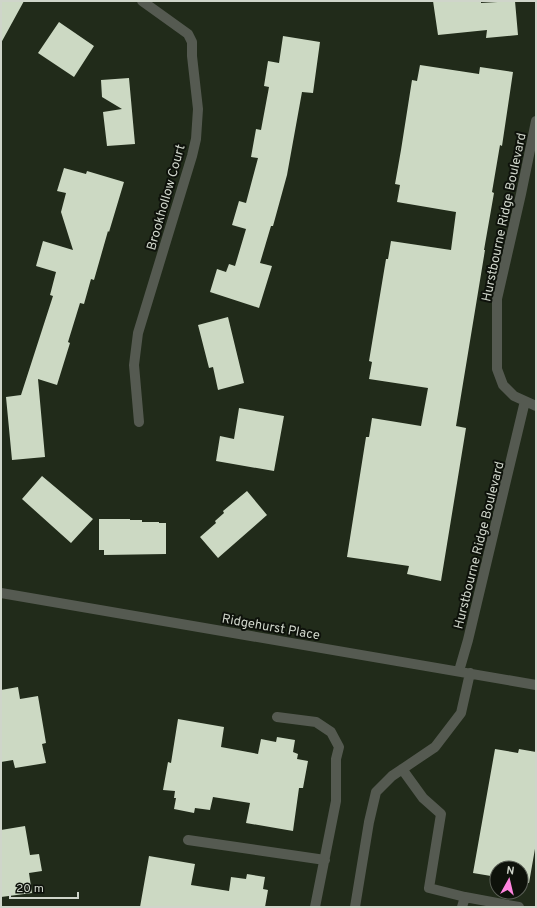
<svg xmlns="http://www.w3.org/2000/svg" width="537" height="908" viewBox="0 0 537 908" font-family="Overpass,sans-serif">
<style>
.building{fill:#ccd9c3}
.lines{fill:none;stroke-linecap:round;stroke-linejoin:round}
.minor{stroke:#555a51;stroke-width:10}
.labels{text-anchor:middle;stroke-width:4;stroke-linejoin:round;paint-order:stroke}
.street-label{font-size:13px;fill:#cfd5ca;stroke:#0e120b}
</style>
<rect width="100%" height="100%" fill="#212b1a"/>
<path class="building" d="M 1,1 L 24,1 L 1,43 Z
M 433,1 L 481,1 L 481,3 L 515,1 L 518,35 L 486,38 L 487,30 L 438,35 Z
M 59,22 L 94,46 L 74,77 L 38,53 Z
M 283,36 L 320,42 L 313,93 L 302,92 L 287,175 L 273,226 L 271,226 L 260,263 L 272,266 L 259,308 L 210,292 L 217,269 L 226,272 L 229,264 L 235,266 L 246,229 L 232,225 L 239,201 L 246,203 L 258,158 L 251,157 L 256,129 L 261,130 L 269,87 L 264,86 L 268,61 L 279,63 Z
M 420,65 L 479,74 L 480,67 L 513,72 L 502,146 L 500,145 L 492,192 L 494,193 L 484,250 L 485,250 L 456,426 L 466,428 L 441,581 L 407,574 L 409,566 L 347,557 L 366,437 L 369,437 L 372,418 L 421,426 L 428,388 L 369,379 L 372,362 L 369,361 L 386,259 L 388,259 L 391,241 L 451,250 L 456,212 L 397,202 L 400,185 L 395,184 L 401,150 L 412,80 L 417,81 Z
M 129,78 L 135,144 L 107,146 L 103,112 L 122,109 L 102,97 L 101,80 Z
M 64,168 L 86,174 L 87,171 L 124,182 L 109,232 L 108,231 L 94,280 L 91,279 L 84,304 L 80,303 L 68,342 L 70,343 L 57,385 L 38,379 L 45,457 L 12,460 L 6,397 L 21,395 L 53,296 L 50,295 L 56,272 L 36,266 L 43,241 L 73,250 L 61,212 L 66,193 L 57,191 Z
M 228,317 L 244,383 L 218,390 L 213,367 L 209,368 L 198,325 Z
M 239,408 L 284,416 L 274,471 L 216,461 L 220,436 L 234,439 Z
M 42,476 L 93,519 L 71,543 L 22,499 Z
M 247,491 L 267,515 L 218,558 L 200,537 L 216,523 L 215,521 L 224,513 L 223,511 Z
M 99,519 L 130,519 L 130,520 L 142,520 L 142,522 L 159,522 L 159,523 L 166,523 L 166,554 L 104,555 L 104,550 L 99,550 Z
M 18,687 L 20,699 L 38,696 L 46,743 L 42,744 L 46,763 L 15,768 L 13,760 L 1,762 L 1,690 Z
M 178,719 L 224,727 L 221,747 L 258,754 L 261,739 L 276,742 L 277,737 L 295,740 L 293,752 L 298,754 L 297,759 L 308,761 L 303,788 L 299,788 L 293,831 L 246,823 L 250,803 L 213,797 L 210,810 L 195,808 L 194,813 L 174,809 L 176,798 L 174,798 L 175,791 L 163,790 L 168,762 L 171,763 Z
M 495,749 L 518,753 L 519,749 L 536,752 L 536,843 L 529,883 L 521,882 L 521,868 L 497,868 L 497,877 L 473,873 Z
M 25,826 L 30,855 L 39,854 L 42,871 L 29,873 L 32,893 L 1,897 L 1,830 Z
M 149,856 L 195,864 L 191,885 L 229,891 L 231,877 L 246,879 L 247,874 L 265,877 L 263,889 L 268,890 L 265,907 L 140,907 Z"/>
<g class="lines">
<path class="minor" d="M 536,121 L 521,194 L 497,299 L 497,369 L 503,385 L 514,396 L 536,406
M 139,422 L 134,365 L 138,333 L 192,156 L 196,139 L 198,109 L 192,56 L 192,42 L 188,34 L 142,1
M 1,593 L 536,685
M 459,671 L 468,640 L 525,401
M 277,717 L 316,722 L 331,732 L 339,747 L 336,759 L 336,801 L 315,907
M 402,769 L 423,798 L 441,814 L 429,888 L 465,897
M 188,840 L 325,860
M 355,907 L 369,822 L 376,792 L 392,776 L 435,747 L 461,713 L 470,673
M 462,907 L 465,897 L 519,907"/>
</g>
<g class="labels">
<g class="street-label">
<text transform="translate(165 197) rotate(-74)" y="5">Brookhollow Court</text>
<text transform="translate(503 217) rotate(-78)" y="5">Hurstbourne Ridge Boulevard</text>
<text transform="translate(478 545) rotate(-76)" y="5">Hurstbourne Ridge Boulevard</text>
<text transform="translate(271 626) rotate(10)" y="5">Ridgehurst Place</text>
</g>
</g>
<rect width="537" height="908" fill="none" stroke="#cfd5ca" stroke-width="4"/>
<g transform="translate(509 880) rotate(8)"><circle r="19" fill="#0e120b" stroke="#5b6057"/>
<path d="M0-3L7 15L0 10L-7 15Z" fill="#ff85df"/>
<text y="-6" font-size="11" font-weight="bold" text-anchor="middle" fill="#cfd5ca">N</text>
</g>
<path d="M10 892v6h68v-6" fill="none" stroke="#cfd5ca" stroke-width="2"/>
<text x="16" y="892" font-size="12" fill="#cfd5ca" stroke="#0e120b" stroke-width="3" paint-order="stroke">20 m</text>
</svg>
